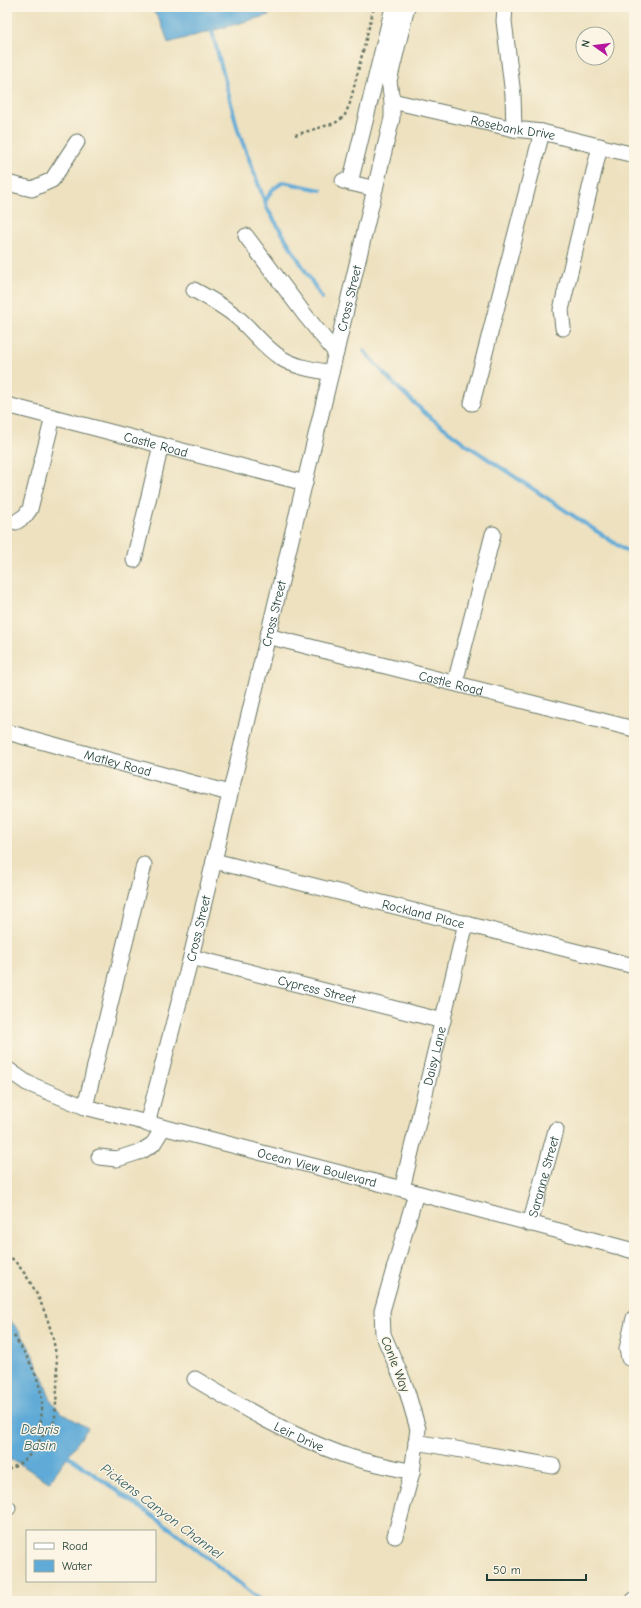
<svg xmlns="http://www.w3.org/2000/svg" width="641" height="1608" viewBox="0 0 641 1608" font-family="'Comic Neue',sans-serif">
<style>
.water{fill:#5faad7;stroke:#3f7486}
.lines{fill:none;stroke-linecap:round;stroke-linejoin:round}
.stream{stroke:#5faad7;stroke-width:4}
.minor-casing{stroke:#677665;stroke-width:17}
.path{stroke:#677665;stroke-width:2.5;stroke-dasharray:3 3;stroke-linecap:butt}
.minor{stroke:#fff;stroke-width:15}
.labels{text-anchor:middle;stroke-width:3;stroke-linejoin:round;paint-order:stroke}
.street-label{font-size:13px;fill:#1f3d34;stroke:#fcf5e5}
.water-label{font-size:14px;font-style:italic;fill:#325e65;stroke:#fcf5e5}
</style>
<rect width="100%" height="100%" fill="#fcf5e5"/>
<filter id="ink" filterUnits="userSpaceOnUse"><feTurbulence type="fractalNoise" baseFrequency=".025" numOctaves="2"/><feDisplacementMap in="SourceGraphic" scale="8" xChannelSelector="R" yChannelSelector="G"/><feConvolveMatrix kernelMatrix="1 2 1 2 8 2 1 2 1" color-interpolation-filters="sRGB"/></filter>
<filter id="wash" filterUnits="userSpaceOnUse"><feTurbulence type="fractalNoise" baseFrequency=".012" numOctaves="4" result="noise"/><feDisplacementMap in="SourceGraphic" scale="16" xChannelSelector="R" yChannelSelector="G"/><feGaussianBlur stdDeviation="0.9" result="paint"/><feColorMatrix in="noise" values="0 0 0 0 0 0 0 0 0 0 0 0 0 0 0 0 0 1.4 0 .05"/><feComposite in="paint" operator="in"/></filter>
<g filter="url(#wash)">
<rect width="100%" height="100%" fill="#ede1bf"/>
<path class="water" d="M 149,7 L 268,7 L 269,15 L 168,43 C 164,29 160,18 149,7 Z
M 7,1318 C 22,1330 32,1353 40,1371 C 45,1383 47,1394 54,1405 C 62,1415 77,1421 88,1428 L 49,1482 L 15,1461 L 7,1459 Z"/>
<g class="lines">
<path class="stream" d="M 212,31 L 238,130 L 268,210 L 322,298
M 265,202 L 272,190 L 283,182 L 321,190
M 364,351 L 391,381 L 426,414 L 467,445 L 634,556
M 64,1453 L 171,1529 L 262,1601"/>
</g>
</g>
<g filter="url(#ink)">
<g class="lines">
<g class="minor-casing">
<g id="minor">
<path d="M 505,7 L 504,21 L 513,95 L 514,129"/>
<path id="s1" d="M 392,101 L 514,129 L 542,132 L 634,155"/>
<path d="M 343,181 L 375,189"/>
<path d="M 7,183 L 32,189 L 52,180 L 77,142"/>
<path d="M 350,183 L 393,7"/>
<path d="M 246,236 L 305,315 L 336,353"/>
<path d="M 194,290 C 209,298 225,307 238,318 C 253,331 264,347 281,358 C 295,367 315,370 331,373"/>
<path d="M 563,328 L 561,310 L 600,146"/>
<path d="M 472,403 L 542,132"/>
<path id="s2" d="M 7,405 L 305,483"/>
<path d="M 16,522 L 25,516 L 30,509 L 53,417"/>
<path d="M 134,560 L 161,445"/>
<path id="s3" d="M 267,636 L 634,729"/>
<path d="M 455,683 L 493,534"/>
<path id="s4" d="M 7,732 L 229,793"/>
<path id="s5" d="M 214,861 L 634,966"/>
<path id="s6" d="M 191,957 L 443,1021"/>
<path id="s7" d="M 7,1069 L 27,1083 L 85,1107 L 402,1189 L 634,1251"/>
<path d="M 85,1107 L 144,865"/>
<path id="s8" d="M 147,1124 L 191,957 L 392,118 L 392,101 L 389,81 L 407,7"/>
<path d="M 99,1157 L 117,1159 L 142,1151 L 153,1144 L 163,1128"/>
<path id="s9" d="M 402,1189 L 466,923"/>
<path id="s10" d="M 530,1224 L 556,1130"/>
<path d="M 634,1318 L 627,1349 L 629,1358 L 634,1359"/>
<path id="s11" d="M 195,1379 C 240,1406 291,1436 341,1454 C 363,1462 388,1466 412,1472"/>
<path d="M 416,1442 L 553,1466"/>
<path d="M 7,1508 L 8,1508"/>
<path d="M 395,1536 L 412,1472 L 418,1429 L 406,1388 L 383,1334 L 382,1311 L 416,1193"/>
<path d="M 633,1601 L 634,1600"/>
</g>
</g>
<path class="path" d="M 295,135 L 335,123 L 344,117 L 350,103 L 374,7
M 7,1254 C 35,1277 56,1331 57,1368 C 58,1384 56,1401 55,1417 C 53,1429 48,1429 41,1438 C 38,1442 36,1447 33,1451 C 26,1460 17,1466 7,1470
M 14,1336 C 26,1355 41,1378 42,1402 C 43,1413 38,1424 43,1436"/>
<use href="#minor" class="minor"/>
</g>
</g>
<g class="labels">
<g class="street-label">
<text dy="5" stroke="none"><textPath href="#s1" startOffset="124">Rosebank Drive</textPath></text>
<text dy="5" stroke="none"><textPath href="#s8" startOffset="850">Cross Street</textPath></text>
<text dy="5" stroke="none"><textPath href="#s2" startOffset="154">Castle Road</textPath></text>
<text dy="5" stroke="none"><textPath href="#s8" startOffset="526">Cross Street</textPath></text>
<text dy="5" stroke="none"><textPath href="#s3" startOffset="190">Castle Road</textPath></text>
<text dy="5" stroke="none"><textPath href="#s4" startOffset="115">Matley Road</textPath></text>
<text dy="5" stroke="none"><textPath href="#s5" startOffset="216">Rockland Place</textPath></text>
<text dy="5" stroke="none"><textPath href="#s8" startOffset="202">Cross Street</textPath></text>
<text dy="5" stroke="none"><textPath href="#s6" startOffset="130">Cypress Street</textPath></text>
<text dy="5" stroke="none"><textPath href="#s9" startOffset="137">Daisy Lane</textPath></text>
<text dy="5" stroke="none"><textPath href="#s7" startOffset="327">Ocean View Boulevard</textPath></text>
<text dy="5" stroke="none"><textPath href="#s10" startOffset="49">Saranne Street</textPath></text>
<text transform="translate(396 1364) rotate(69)" y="5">Conle Way</text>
<text dy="5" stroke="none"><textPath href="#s11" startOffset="119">Leir Drive</textPath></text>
</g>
<g class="water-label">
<text x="40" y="1434">Debris<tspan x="40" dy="16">Basin</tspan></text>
<text transform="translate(162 1511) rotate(37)" y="5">Pickens Canyon Channel</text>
</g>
</g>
<rect width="641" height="1608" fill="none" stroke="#fcf5e5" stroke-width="24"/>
<rect x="26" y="1530" width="130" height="52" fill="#fcf5e5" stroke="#a4ab9e"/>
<rect x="34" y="1543" width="20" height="6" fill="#ffffff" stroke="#a4ab9e"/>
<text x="62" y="1550" font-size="12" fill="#1f3d34">Road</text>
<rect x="34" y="1560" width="20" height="12" fill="#5faad7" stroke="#a4ab9e"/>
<text x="62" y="1570" font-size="12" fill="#1f3d34">Water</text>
<g transform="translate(595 46) rotate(284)"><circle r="19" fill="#fcf5e5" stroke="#a4ab9e"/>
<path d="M0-3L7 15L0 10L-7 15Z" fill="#b5179e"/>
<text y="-6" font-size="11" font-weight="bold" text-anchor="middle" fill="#1f3d34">N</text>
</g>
<path d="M487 1574v6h99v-6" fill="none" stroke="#1f3d34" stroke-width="2"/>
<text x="493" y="1574" font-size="12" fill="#1f3d34" stroke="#fcf5e5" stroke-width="3" paint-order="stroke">50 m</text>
</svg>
